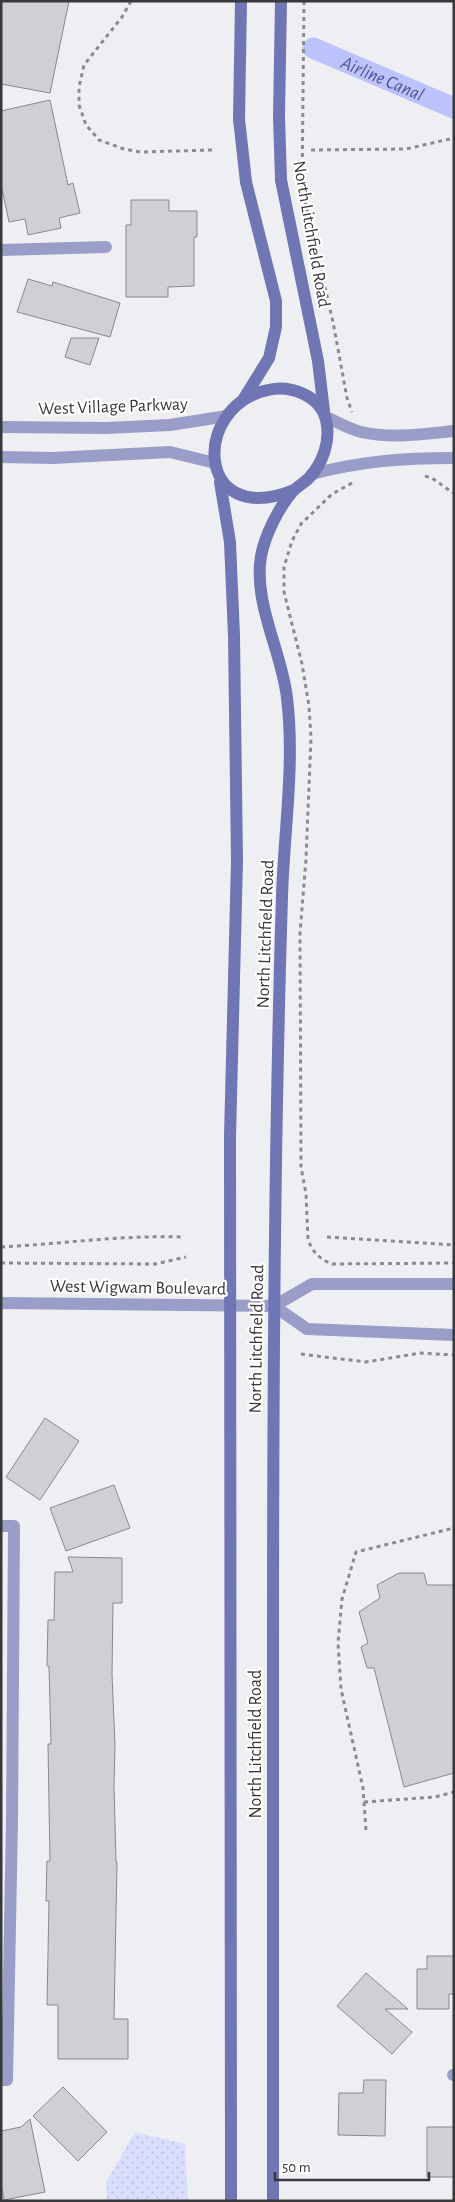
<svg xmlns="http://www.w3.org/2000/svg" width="455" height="2202" viewBox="0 0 455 2202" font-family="'Alegreya Sans',sans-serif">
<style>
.grass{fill:url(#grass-dots)}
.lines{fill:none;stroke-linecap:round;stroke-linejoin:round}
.canal{stroke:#bcc2fb;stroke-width:21}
.building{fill:#cfd0d4;stroke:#89898d}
.path{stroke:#8a8b8e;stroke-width:3;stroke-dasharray:4 4;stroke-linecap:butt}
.minor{stroke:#999dc8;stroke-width:12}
.tertiary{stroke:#999dc8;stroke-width:12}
.secondary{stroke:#7075b3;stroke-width:12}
.secondary-bridge{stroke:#7075b3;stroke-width:12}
.labels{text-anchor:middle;stroke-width:4.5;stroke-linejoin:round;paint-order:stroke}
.street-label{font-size:18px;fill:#373839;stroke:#fff}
.water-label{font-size:19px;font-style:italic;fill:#4c4e92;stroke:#fff}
</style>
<defs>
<pattern id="grass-dots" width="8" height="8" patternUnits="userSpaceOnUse" patternTransform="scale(1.25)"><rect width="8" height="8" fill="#d9deff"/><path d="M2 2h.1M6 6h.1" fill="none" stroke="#bbbfdb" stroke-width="1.8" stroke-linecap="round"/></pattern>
</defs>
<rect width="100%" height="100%" fill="#eeeff3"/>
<path class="grass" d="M 135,2132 L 185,2144 L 188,2201 L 107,2201 L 106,2182 Z"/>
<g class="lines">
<path class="canal" id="s1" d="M 313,48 L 454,108"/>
</g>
<path class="building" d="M 1,1 L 69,1 L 50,93 L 1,84 Z
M 50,100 L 68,185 L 73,183 L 80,213 L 59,218 L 61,228 L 28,235 L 25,219 L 9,222 L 1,184 L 1,111 Z
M 131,200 L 169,200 L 169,211 L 197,211 L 197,237 L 194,237 L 194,286 L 168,287 L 168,297 L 126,297 L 126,225 L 131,225 Z
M 28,279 L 52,286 L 53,282 L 120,303 L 110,337 L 17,312 Z
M 71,338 L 99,338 L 90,365 L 65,357 Z
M 45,1418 L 79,1441 L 40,1500 L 6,1477 Z
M 114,1485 L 130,1528 L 66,1551 L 50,1508 Z
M 68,1557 L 122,1558 L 122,1603 L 113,1603 L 112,1674 L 115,1745 L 114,1786 L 116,1862 L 117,1862 L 114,2019 L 128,2019 L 128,2059 L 58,2059 L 58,2005 L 47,2005 L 49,1901 L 46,1901 L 47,1861 L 50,1861 L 48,1744 L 51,1744 L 49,1666 L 47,1666 L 48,1620 L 54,1620 L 55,1572 L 73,1572 Z
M 399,1573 L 424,1573 L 427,1585 L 454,1585 L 454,1773 L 404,1787 L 374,1668 L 367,1668 L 361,1647 L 368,1643 L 359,1612 L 380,1598 L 377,1585 Z
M 427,1956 L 454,1956 L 454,1994 L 449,1994 L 449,2009 L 417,2009 L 417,1969 L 427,1969 Z
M 366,1973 L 408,2009 L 385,2009 L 412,2032 L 392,2054 L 337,2006 Z
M 364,2080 L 386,2080 L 385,2136 L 338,2135 L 339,2093 L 363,2093 Z
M 63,2087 L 107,2132 L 78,2161 L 33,2116 Z
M 30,2119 L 45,2192 L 4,2200 L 1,2184 L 1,2131 L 21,2127 Z
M 427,2127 L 454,2127 L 454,2177 L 427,2177 Z"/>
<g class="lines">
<path class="path" d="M 131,1 L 122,17 L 84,65 L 79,87 L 79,105 L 86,125 L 99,140 L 124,149 L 140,152 L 212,150
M 304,1 L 302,188 L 333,322 L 347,398 L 352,412
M 311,150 L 406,149 L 454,138
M 425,476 L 432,478 L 453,493
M 352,483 L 332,494 L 301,524 L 292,541 L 284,567 L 284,592 L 302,664 L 309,706 L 311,738 L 306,859 L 300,933 L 301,1167 L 306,1194 L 308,1239 C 312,1252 320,1259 332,1264 L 454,1263
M 327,1237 L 454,1245
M 1,1247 C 61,1244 121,1235 181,1237
M 1,1263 L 155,1264 L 186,1257
M 301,1354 L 366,1362 L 421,1353 L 454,1355
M 364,1802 L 435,1797 L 454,1792
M 366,1830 L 363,1788 L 341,1689 L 338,1643 L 342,1599 L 356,1552 L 454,1528"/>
<path class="minor" d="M 1,250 L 106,247
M 326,417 C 337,422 349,429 361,432 C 392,439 423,434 454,431
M 1,427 L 106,428 L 170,425 L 227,416
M 1,457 L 52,458 L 170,452 L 215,463
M 312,474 C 362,461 403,458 454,458
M 1,1526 L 14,1526 L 12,1822 L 7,2080 L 1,2080
M 453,2075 L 454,2075"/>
<path class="tertiary" d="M 1,1303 L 274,1306 L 312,1284 L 454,1284
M 274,1306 L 307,1329 L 454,1335"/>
<path class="secondary" d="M 279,116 L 281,1
M 239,119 L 241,1
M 281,180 L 318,361 L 324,411
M 243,400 L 269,358 L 276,327 L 276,301 L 246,182
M 220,482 L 230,542 L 234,636 L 237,861 L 230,1137 L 231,2201
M 273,2201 C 272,2023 273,1846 273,1669 C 273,1411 274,1154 282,896 C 284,831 295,764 287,698 C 282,652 253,603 261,556 C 265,535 279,507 293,491 C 298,486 304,483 309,478 C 323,463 331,440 326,420 C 320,395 290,385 268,390 C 191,406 195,530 294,490"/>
<path class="secondary-bridge" d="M 279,116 L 281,180
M 239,119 L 246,182"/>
</g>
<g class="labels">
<g class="street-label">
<text transform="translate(312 234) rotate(80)" y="6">North Litchfield Road</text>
<text transform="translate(113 406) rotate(-2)" y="6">West Village Parkway</text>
<text transform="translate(265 934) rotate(-88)" y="6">North Litchfield Road</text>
<text transform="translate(138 1287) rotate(1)" y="6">West Wigwam Boulevard</text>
<text transform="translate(256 1339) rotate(-89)" y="6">North Litchfield Road</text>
<text transform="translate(255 1744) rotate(-90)" y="6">North Litchfield Road</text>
</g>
<g class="water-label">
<text dy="7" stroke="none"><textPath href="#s1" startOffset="76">Airline Canal</textPath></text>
</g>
</g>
<rect width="455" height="2202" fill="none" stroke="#373839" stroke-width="5"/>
<path d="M275 2172v8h154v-8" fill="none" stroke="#373839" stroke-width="2.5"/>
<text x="282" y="2172" font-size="15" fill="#373839" stroke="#ffffff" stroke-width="4" paint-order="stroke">50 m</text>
</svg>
